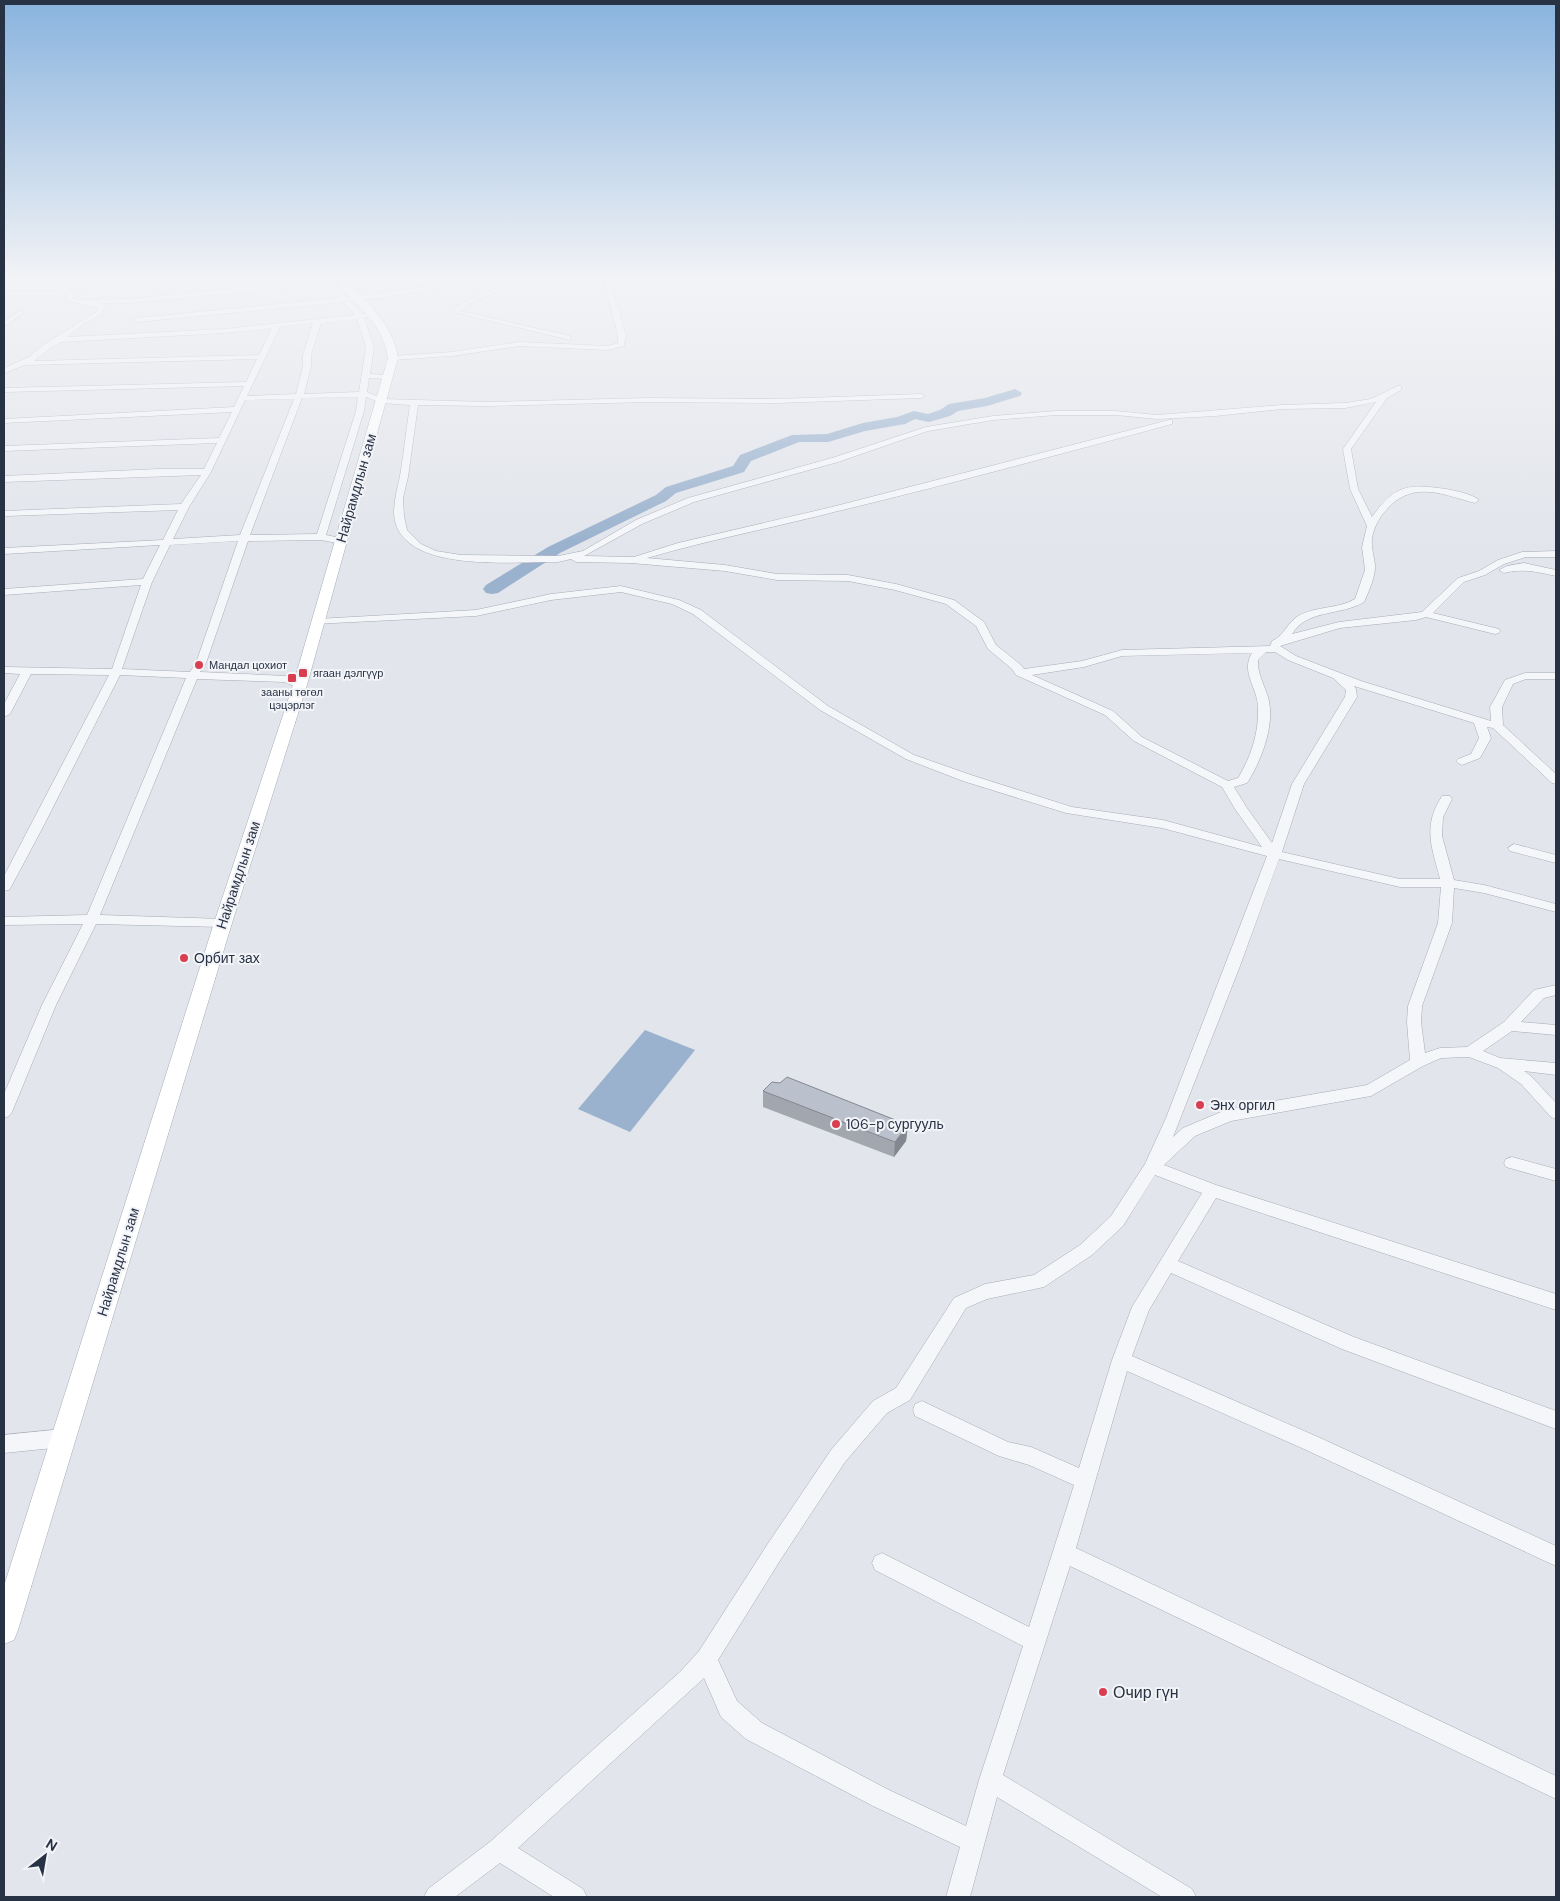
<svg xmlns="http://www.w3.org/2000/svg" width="1560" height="1901" viewBox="0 0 1560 1901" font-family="'DM Sans',sans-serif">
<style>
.water{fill:#9ab2ce}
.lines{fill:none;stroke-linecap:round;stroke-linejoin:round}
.river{fill:#9ab2ce;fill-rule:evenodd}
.street-casing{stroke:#a6acb6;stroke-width:1}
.secondary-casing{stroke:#a6acb6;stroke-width:1}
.street{fill:#f5f6f9;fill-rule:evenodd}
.secondary{fill:#fff;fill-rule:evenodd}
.wall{fill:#a1a6af}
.shaded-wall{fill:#83878f}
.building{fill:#bbc1cc;stroke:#83878f}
.poi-dot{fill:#d93e50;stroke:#f2f4f8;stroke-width:2}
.labels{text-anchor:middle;stroke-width:4;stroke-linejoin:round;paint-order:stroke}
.far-poi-label{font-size:11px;fill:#283245;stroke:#f2f4f8;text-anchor:start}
.street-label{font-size:14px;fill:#283245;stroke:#f2f4f8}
.poi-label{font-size:14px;fill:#283245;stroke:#f2f4f8;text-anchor:start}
.near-poi-label{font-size:16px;fill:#283245;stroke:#f2f4f8;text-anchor:start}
</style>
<rect width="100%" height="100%" fill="#e2e5eb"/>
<path class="water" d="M 645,1030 L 695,1050 L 630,1132 L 578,1109 Z"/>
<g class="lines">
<path class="river" d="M 1015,389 L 1022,393 L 1020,396 L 987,406 L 958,411 L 950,416 L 929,422 L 915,419 L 905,424 L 865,431 L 828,442 L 799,442 L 751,461 L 744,472 L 676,493 L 666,501 L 560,553 L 498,593 L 492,594 L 486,593 L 483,589 L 486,585 L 548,547 L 656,495 L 666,487 L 733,466 L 740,455 L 792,435 L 827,434 L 863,423 L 897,417 L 914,411 L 928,414 L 940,410 L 949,404 L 985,398 Z"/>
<g class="street-casing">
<path id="street" d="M 147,278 L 166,278 L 163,280 L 69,289 L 74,292 L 72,299 C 91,301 109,299 129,299 L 327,279 L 336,280 L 336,282 L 333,283 L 346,297 L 440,285 L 441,286 L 438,288 L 388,297 L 350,301 L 362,314 L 372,313 L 375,315 L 364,318 L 374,347 L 370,374 L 388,375 L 392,377 L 388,379 L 369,378 L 367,392 L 383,399 L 487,402 L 648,398 L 777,399 L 921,394 L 925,396 L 921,398 L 777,403 L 648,402 L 487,406 L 418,405 L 408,477 L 403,498 L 404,516 L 407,530 L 421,544 L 436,551 L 461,555 L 558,556 L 583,551 L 636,520 L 688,498 L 832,458 L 926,427 L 993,416 L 1056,411 L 1116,411 L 1157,415 L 1282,405 L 1345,403 L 1371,399 L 1398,386 L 1401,386 L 1401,390 L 1387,398 L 1351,449 L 1358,489 L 1372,517 C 1395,484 1409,484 1446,489 C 1456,491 1472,494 1479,500 L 1475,503 C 1444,495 1414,480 1388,508 C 1380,516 1374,527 1372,538 C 1371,548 1374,556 1375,565 C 1376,576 1368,593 1364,602 C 1341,616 1307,609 1292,634 L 1339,622 L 1422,612 L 1458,578 L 1479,571 L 1498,560 L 1522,552 L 1556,551 L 1556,557 L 1526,557 L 1504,564 L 1485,575 L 1464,582 L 1433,613 L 1499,629 L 1500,631 L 1499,633 L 1495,634 L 1426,617 L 1416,620 L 1340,628 L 1280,646 L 1296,656 L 1361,681 L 1491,721 L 1490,707 L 1505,680 L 1525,673 L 1556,673 L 1556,679 L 1526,679 L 1513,684 L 1502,707 L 1503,725 L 1556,774 L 1556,784 L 1552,783 L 1493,728 L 1487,727 L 1491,738 L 1480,758 L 1462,765 L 1458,763 L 1456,761 L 1458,759 L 1471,754 L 1479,738 L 1474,723 L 1354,686 L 1356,689 L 1357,697 L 1304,784 L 1282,852 L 1400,879 L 1440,879 C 1432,847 1422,827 1442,796 L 1450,796 L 1452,799 L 1443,817 L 1442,836 L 1454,880 L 1484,885 L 1556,904 L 1556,912 L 1484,893 L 1454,888 L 1452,923 L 1422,1006 L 1421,1022 L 1425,1053 L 1440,1048 L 1467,1047 L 1504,1022 L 1534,990 L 1556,985 L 1556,995 L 1544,998 L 1521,1022 L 1556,1025 L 1556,1035 L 1512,1031 L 1483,1051 L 1500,1058 L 1556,1063 L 1556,1075 L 1524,1071 L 1531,1076 L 1556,1103 L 1556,1119 L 1551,1117 L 1521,1084 L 1498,1068 L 1469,1057 L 1441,1058 L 1423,1066 L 1371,1096 L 1231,1121 L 1195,1136 L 1164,1165 L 1216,1185 L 1556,1294 L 1556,1310 L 1216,1198 L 1178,1261 L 1354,1337 L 1556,1411 L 1556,1429 L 1342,1349 L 1171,1273 L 1149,1310 L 1132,1356 L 1318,1437 L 1556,1546 L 1556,1566 L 1304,1449 L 1127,1371 L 1076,1548 L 1556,1776 L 1556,1799 L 1070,1566 L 1003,1775 L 1192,1889 L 1196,1897 L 1162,1897 L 997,1797 L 970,1897 L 946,1897 L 960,1847 L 873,1806 L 746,1739 L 721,1717 L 704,1678 L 518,1848 L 583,1889 L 587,1897 L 554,1897 L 500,1863 L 455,1897 L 424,1897 L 428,1889 L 491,1841 L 681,1671 L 699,1651 L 767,1545 L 831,1450 L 873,1401 L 896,1388 L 954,1298 L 985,1284 L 1034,1275 L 1080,1245 L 1111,1216 L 1145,1164 L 1166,1118 L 1267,856 L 1162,828 L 1066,813 L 963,781 L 906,759 L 820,710 L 693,614 L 672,604 L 621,592 L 551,600 L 476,616 L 313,624 L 312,622 L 317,619 L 476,610 L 551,594 L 621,586 L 679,600 L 701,610 L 828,706 L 914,755 L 971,775 L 1072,807 L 1163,820 L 1262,847 L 1235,809 L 1222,787 L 1134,741 L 1105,715 L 1016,675 L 1012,669 L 988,649 L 976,626 L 946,604 L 895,590 L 848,581 L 777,580 L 725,571 L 631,563 L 576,562 L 571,559 L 558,562 C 516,561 398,575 394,514 C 394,501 397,489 400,476 C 404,453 406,429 410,405 L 381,403 L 366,397 L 364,411 L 326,535 L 345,539 L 347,541 L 342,544 L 321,540 L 248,541 L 206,663 L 200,672 L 286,676 L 305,685 L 300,688 L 284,682 L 197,679 L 100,915 L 223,919 L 228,920 L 230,923 L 228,926 L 223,927 L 96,924 L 56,1005 L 12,1112 L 9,1116 L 4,1118 L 4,1094 L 42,1005 L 83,924 L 4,925 L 4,917 L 87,915 L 186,678 L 120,675 L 43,827 L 11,887 L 9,890 L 4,891 L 4,876 L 109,675 L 31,674 L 10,714 L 4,717 L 4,704 L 20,674 L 4,673 L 4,667 L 112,669 L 141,585 L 4,595 L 4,589 L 143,579 L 160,545 L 4,554 L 4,548 L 163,540 L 178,510 L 6,516 L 4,515 L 4,511 L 181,504 L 201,475 L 4,482 L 4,476 L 159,469 L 204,469 L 217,443 L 4,451 L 4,446 L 219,438 L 232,412 L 4,423 L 4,419 L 234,407 L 244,386 L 4,392 L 4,388 L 246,382 L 257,359 L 25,365 L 4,373 L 4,368 L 29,357 L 43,345 L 98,311 L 98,307 L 66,301 L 67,293 L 59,290 L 4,290 L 4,286 L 60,286 ZM 326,284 L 339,298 L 137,318 L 133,320 L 137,322 L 343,302 L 355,315 L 224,329 L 67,337 L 82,325 L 103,313 L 104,305 L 101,303 L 129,303 ZM 357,319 L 366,347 L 359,392 L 304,394 L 311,366 L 311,355 L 321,323 ZM 313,323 L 303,355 L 303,366 L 296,394 L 247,396 L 280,327 ZM 272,328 L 259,355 L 34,361 L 49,349 L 61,342 L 224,333 ZM 358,397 L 356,411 L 317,534 L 250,535 L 302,398 ZM 294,399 L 240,535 L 173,539 L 189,507 L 211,472 L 245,400 ZM 1376,402 L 1343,449 L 1350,489 L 1367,526 L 1362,547 L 1365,570 L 1355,599 C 1338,609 1316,606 1298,616 C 1287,623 1284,636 1272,641 L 1270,646 L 1122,650 L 1082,661 L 1024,669 L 1021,665 L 996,645 L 984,622 L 954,600 L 896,584 L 848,575 L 777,574 L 725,565 L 647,558 C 708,540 772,528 834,512 C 947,485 1060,454 1172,424 L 1172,420 L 1169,420 L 832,507 L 678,543 L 634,557 L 584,556 L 642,524 L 694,502 L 838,462 L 928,431 L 993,420 L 1056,415 L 1116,415 L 1157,419 L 1215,416 L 1282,409 L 1345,408 ZM 238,541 L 196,663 L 190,672 L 122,669 L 152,582 L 170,545 ZM 1266,652 L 1275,652 L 1288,660 L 1333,678 L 1346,690 L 1345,697 L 1292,784 L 1272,843 L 1247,808 L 1234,787 L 1247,783 L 1249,780 C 1262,758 1274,727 1269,701 C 1266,687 1257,675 1258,660 ZM 1252,653 C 1240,672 1258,688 1258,708 C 1259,732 1251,757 1238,778 L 1228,781 L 1142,737 L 1113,711 L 1032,675 L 1084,667 L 1122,656 ZM 1279,859 L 1400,887 L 1441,887 L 1438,923 L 1408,1006 L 1407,1022 L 1410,1060 L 1367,1085 L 1228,1109 L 1183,1128 L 1173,1137 L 1240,966 ZM 1155,1175 L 1202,1193 L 1132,1307 L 1112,1360 L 1079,1468 L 1031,1447 L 1008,1442 L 922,1401 L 915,1404 L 913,1410 L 915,1416 L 999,1456 L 1029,1465 L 1074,1485 L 1029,1627 L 882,1553 L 875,1556 L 872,1563 L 875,1570 L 1023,1646 L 979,1780 L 966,1826 L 889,1790 L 762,1723 L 737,1701 L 718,1660 L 781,1559 L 845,1462 L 887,1413 L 910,1400 L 966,1308 L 987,1299 L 1044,1287 L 1092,1255 L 1123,1226 Z
M 392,278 L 399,278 L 408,281 L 434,278 C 422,286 403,288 392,278 Z
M 520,278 L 527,278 L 467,305 L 460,311 L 570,336 L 570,340 L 454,312 L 455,309 L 463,303 Z
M 603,278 L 609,278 L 626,335 L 624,346 L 608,350 L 519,346 L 452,356 L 393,360 L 389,358 L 393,356 L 452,352 L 519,342 L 608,346 L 618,343 L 618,335 Z
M 19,311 L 24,312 L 4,327 L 4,322 Z
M 1524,563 L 1556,570 L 1556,576 C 1537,572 1524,568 1504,573 L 1499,570 L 1507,566 Z
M 1514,844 L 1556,855 L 1556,863 L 1510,851 L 1508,848 Z
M 1512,1157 L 1556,1169 L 1556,1181 L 1506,1167 L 1504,1163 L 1506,1159 Z
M 63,1429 L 70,1432 L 72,1438 L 70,1444 L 63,1447 L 4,1453 L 4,1435 Z"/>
</g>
<g class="secondary-casing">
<path id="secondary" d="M 334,278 L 343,278 C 366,302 393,323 398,358 L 307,685 L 232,923 L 18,1630 L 14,1640 L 4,1644 L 4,1586 L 214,923 L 293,685 L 388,358 C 383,321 355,306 334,278 Z"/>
</g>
<use href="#street" class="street"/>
<use href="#secondary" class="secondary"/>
</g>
<path class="wall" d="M 763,1091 L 908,1125 L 906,1141 L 894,1157 L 763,1107 Z"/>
<path class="shaded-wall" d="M 908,1125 L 906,1141 L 894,1157 L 895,1142 Z"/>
<path class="building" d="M 787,1077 L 908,1125 L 895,1142 L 763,1091 L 772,1082 L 780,1083 Z"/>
<linearGradient id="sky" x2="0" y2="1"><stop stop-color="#89b3de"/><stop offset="0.51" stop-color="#f2f3f6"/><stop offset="1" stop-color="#f2f3f6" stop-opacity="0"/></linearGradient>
<rect width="1560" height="544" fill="url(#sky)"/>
<g class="poi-dot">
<circle cx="199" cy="665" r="5"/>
<rect x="298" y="668" width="10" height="10" rx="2.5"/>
<rect x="287" y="673" width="10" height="10" rx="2.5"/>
<circle cx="184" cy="958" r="5"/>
<circle cx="1200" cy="1105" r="5"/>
<circle cx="836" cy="1124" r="5"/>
<circle cx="1103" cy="1692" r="5"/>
</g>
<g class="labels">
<g class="far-poi-label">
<text x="209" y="669">Мандал цохиот</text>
<text x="313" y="677">ягаан дэлгүүр</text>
<text x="292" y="696" text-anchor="middle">зааны төгөл<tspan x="292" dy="13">цэцэрлэг</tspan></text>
</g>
<g class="street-label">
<text transform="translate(356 488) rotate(-74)" y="5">Найрамдлын зам</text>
<text transform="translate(238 875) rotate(-72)" y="5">Найрамдлын зам</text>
<text transform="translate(118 1262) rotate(-73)" y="5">Найрамдлын зам</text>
</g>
<g class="poi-label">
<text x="194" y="963">Орбит зах</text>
<text x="1210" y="1110">Энх оргил</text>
<text x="846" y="1129">106-р сургууль</text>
</g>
<g class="near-poi-label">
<text x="1113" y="1698">Очир гүн</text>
</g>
</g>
<rect width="1560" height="1901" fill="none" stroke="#283245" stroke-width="10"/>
<g transform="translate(45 1856) rotate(31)" stroke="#f2f4f8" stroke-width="4" paint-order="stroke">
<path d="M0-4L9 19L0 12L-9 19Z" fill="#283245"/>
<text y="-8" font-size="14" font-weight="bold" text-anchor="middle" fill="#283245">N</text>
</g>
</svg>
